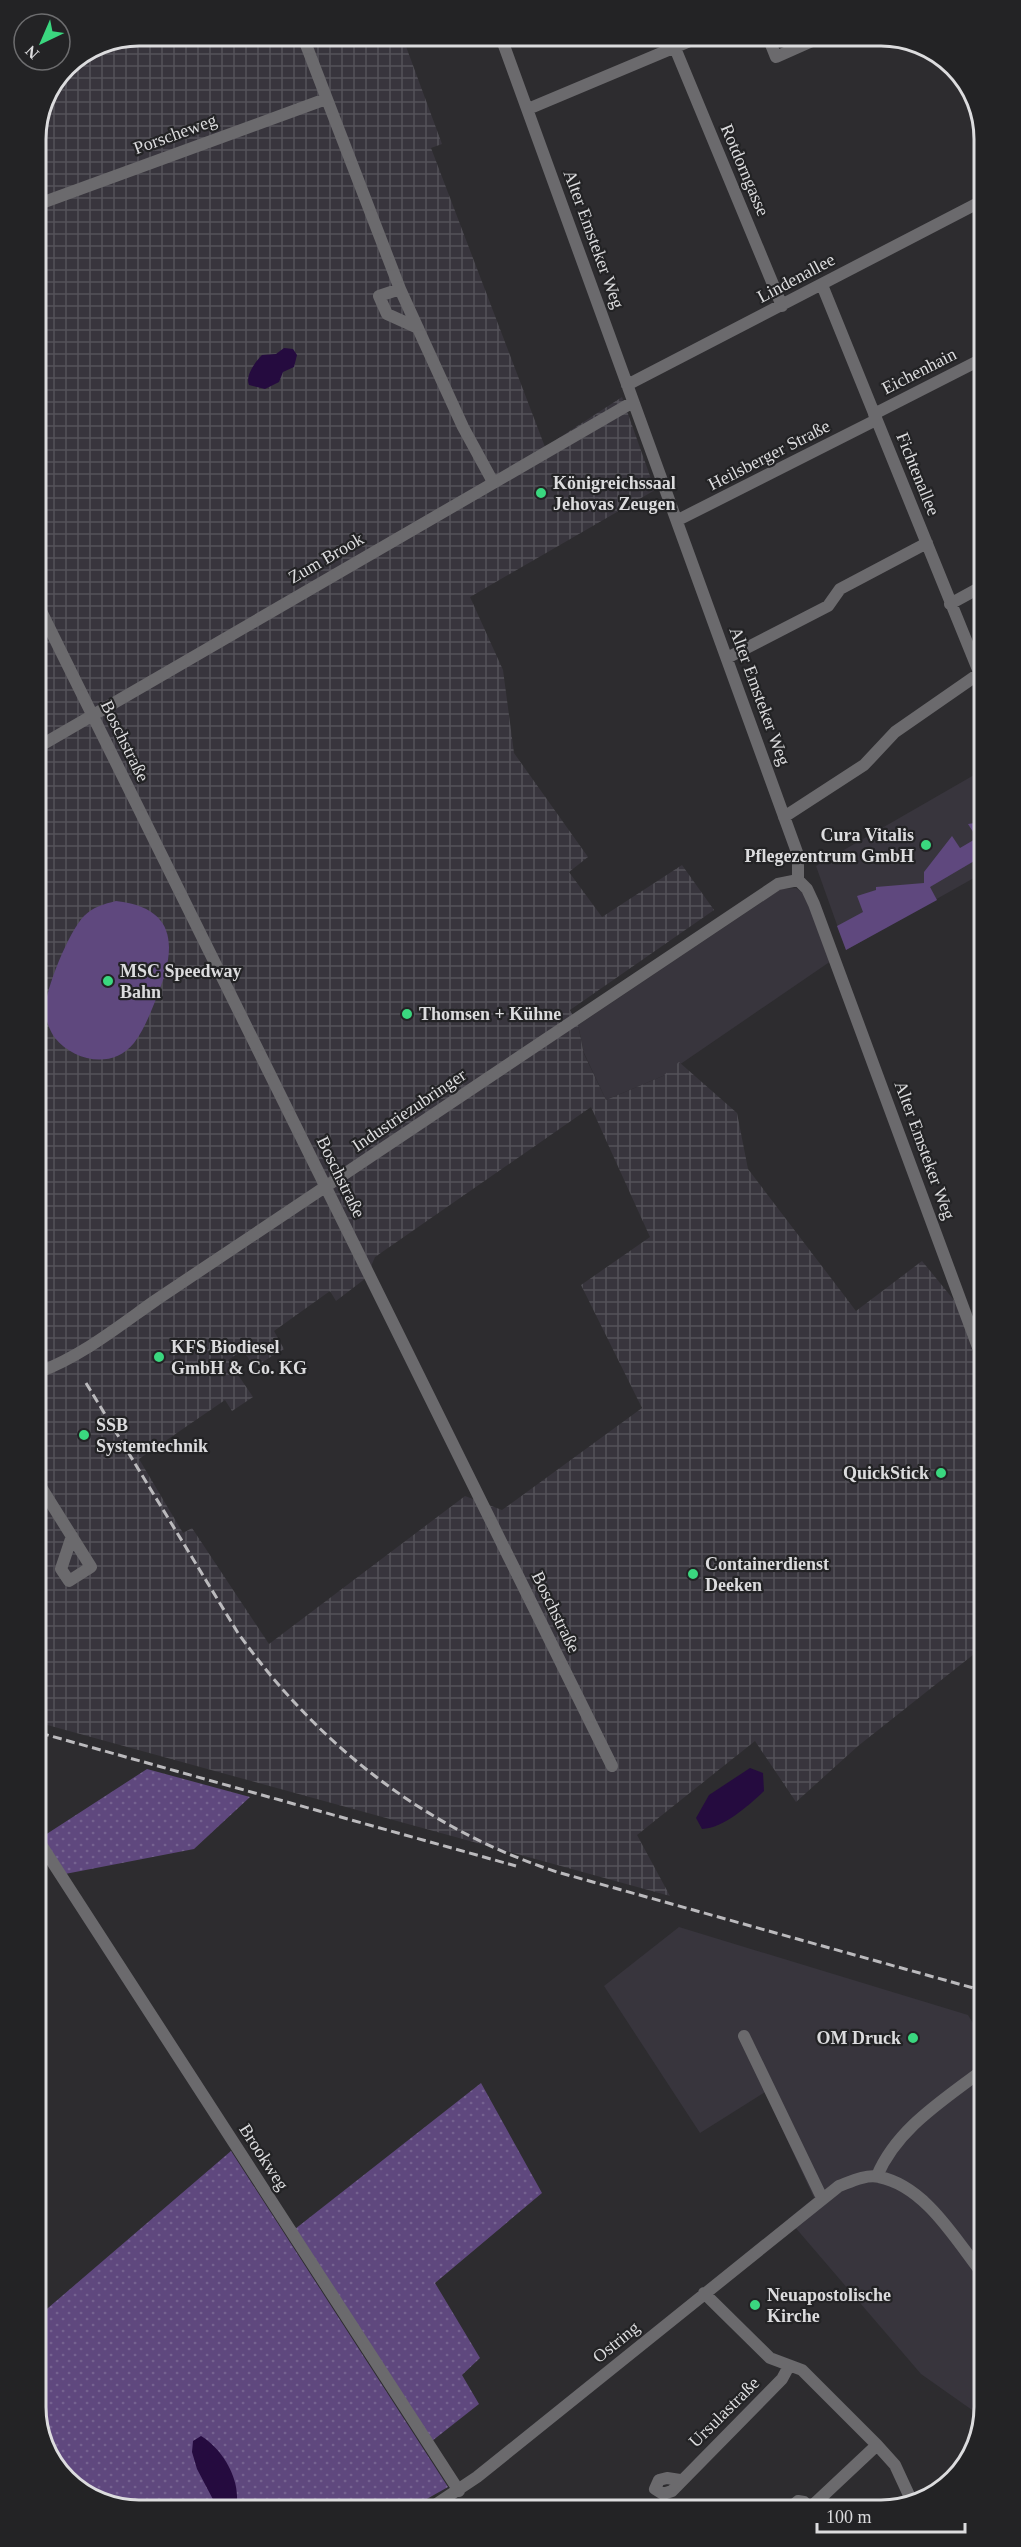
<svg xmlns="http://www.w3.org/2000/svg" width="1021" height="2547" viewBox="0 0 1021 2547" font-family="'Times New Roman',serif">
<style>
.built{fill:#38353d}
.industrial{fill:url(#industrial-grid);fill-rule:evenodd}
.grass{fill:url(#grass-dots)}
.garden{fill:#5f487e}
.water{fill:#250b3f}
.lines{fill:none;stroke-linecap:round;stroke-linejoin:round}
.minor{stroke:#6b6a6d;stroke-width:12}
.rail{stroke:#bbbabd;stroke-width:3;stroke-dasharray:9 4.5;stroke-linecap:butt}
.poi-dot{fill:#3ad77f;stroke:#232325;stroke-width:2}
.labels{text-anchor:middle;stroke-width:4.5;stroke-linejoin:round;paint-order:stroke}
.street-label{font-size:18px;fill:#dcdcde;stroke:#232325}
.poi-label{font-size:18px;font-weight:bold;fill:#dcdcde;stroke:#232325;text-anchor:start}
.rim{fill:none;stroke:#dcdcde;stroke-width:3}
</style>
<defs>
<pattern id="industrial-grid" width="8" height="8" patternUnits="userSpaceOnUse" patternTransform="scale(1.5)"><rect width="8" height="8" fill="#38353d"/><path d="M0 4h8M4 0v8" fill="none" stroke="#545259"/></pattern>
<pattern id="grass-dots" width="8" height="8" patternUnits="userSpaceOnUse" patternTransform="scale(1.5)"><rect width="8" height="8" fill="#5f487e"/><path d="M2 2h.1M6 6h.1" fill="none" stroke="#756290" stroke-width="1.8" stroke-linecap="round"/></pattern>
</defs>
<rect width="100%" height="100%" fill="#2d2c2f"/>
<path class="built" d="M 981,771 L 981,874 L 846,950 L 816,866 Z
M 796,888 L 806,895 L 831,961 L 663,1076 L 606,1100 L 584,1053 L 578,1025 L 781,889 Z
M 679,1927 L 968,2015 L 984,2041 L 985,2408 L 982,2417 L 921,2374 L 788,2219 L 814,2198 L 765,2092 L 700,2133 L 604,1986 Z"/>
<path class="industrial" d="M 404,41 L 442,144 L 431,148 L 545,447 L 622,397 L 655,490 L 470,597 L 503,670 L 514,753 L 588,857 L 569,872 L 602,917 L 682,865 L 714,910 L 570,1010 L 578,1025 L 584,1054 L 606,1100 L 663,1076 L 679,1062 L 737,1113 L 748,1169 L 856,1311 L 922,1261 L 958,1305 L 983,1385 L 983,1647 L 858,1746 L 796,1802 L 755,1741 L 637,1835 L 670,1896 L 40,1723 L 36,133 L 67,66 L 100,44 ZM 591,1107 L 650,1237 L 581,1285 L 642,1408 L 502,1510 L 465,1496 L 269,1644 L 192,1528 L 183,1533 L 139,1459 L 225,1400 L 232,1411 L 253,1397 L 228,1360 L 243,1350 L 254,1367 L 284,1349 L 274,1331 L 330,1291 L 336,1301 L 366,1278 L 375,1257 Z"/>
<path class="grass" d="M 147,1769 L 250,1797 L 194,1849 L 65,1874 L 42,1837 Z
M 481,2083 L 542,2193 L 435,2283 L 480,2358 L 462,2375 L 479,2404 L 432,2441 L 295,2229 Z
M 231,2151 L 448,2487 L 409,2509 L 132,2511 L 76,2489 L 41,2441 L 41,2314 Z"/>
<path class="garden" d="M 981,822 L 981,857 L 930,887 L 937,900 L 846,950 L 837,926 L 863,912 L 857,896 L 876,890 L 876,887 L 924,883 L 924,872 L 952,836 L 960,848 L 977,838 L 968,824 Z
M 116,901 C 180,908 176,951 156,999 C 150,1014 144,1030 134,1043 C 112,1070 74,1061 55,1038 C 50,1031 46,1021 45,1012 C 44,992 69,931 84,916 C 93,907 104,904 116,901 Z"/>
<path class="water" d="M 284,348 L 293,349 L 297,355 L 294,367 L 283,372 L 279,382 L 265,389 L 249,385 C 245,376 255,362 262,355 L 276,354 Z
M 750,1768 L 763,1773 L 764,1791 C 748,1806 724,1828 702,1829 L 696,1818 L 709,1795 Z
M 201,2436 C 221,2448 238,2475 237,2499 C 231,2508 227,2509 217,2507 L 197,2469 L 192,2452 L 193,2441 Z"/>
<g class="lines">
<path class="minor" d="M 768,37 L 776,57 L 821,37
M 502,40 L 798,855 L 798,880 L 807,889 L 814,904 L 983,1361
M 305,42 L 400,289
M 675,48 L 782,306
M 528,109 L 697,38
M 36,205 L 326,99
M 822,285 L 981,677
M 418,328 L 387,314 L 379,296 L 400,289 L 463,427 L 493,482
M 627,385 L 980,202
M 874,414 L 980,360
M 678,520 L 876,420
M 37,603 L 612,1766
M 950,604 L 981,587
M 727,658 L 828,606 L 840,589 L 927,543
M 38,747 L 633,402
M 784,817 L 864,765 L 895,732 L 980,673
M 39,1372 C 82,1356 119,1326 156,1300 L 778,884 L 798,880
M 39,1484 L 91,1567 L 69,1581 L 61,1569 L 72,1536
M 40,1843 L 459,2491
M 744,2036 L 822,2198
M 877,2176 C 897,2128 944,2100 984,2069
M 704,2293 L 770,2358 L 802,2370 L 877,2445 L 895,2465 L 914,2506
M 680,2480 L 667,2478 L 659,2480 L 655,2489 L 663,2494 L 672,2491 L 782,2379 L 789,2366
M 792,2506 L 798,2501 L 804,2502 L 808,2506
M 812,2506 L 877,2445
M 429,2509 L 477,2477 L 839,2186 C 850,2182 866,2174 879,2177 C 926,2186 957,2242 985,2277"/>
<path class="rail" d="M 86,1383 L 238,1633 C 318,1745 425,1829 557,1872 L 984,1991
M 40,1733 L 516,1866"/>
</g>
<g class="poi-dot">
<circle cx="541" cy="493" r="6"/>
<circle cx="926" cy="845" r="6"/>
<circle cx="108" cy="981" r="6"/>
<circle cx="407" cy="1014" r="6"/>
<circle cx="159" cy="1357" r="6"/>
<circle cx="84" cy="1435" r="6"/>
<circle cx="941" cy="1473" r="6"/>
<circle cx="693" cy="1574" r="6"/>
<circle cx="913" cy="2038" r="6"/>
<circle cx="755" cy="2305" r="6"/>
</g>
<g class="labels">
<g class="street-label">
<text transform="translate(175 134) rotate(-20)" y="6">Porscheweg</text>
<text transform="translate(745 170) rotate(67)" y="6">Rotdorngasse</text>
<text transform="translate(594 239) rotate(70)" y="6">Alter Emsteker Weg</text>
<text transform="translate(796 278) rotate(-28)" y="6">Lindenallee</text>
<text transform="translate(919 371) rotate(-27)" y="6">Eichenhain</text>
<text transform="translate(769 455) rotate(-27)" y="6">Heilsberger Straße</text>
<text transform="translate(918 474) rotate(68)" y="6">Fichtenallee</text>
<text transform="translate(326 558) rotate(-30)" y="6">Zum Brook</text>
<text transform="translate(760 696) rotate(70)" y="6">Alter Emsteker Weg</text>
<text transform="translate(125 741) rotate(64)" y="6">Boschstraße</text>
<text transform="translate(409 1110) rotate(-34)" y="6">Industriezubringer</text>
<text transform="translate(925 1150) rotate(70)" y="6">Alter Emsteker Weg</text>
<text transform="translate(341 1177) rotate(64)" y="6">Boschstraße</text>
<text transform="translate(556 1612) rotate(64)" y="6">Boschstraße</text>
<text transform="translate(264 2157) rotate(57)" y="6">Brookweg</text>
<text transform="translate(616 2342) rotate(-39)" y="6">Ostring</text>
<text transform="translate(724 2412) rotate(-45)" y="6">Ursulastraße</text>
</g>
<g class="poi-label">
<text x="553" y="489">Königreichssaal<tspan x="553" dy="21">Jehovas Zeugen</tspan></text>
<text x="914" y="841" text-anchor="end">Cura Vitalis<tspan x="914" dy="21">Pflegezentrum GmbH</tspan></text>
<text x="120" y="977">MSC Speedway<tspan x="120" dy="21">Bahn</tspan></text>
<text x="419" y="1020">Thomsen + Kühne</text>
<text x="171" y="1353">KFS Biodiesel<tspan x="171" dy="21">GmbH &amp; Co. KG</tspan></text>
<text x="96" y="1431">SSB<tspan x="96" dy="21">Systemtechnik</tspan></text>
<text x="929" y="1479" text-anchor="end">QuickStick</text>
<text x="705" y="1570">Containerdienst<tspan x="705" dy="21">Deeken</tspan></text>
<text x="901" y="2044" text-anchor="end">OM Druck</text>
<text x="767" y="2301">Neuapostolische<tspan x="767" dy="21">Kirche</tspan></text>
</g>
</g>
<path d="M0 0H1021V2547H0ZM139 46H881A93 93 0 0 1 974 139V2407A93 93 0 0 1 881 2500H139A93 93 0 0 1 46 2407V139A93 93 0 0 1 139 46Z" fill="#232325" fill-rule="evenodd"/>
<path class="rim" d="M139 46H881A93 93 0 0 1 974 139V2407A93 93 0 0 1 881 2500H139A93 93 0 0 1 46 2407V139A93 93 0 0 1 139 46Z"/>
<g transform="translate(42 42) rotate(224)"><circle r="28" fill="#232325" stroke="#6d6d6f" stroke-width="1.5"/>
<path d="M0-4.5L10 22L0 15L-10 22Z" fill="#3ad77f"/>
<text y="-9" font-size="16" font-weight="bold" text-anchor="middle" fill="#dcdcde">N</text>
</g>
<path d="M817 2523v9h148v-9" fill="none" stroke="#dcdcde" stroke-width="3"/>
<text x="826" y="2523" font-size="18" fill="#dcdcde" stroke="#232325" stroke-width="4.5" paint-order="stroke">100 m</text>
</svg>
